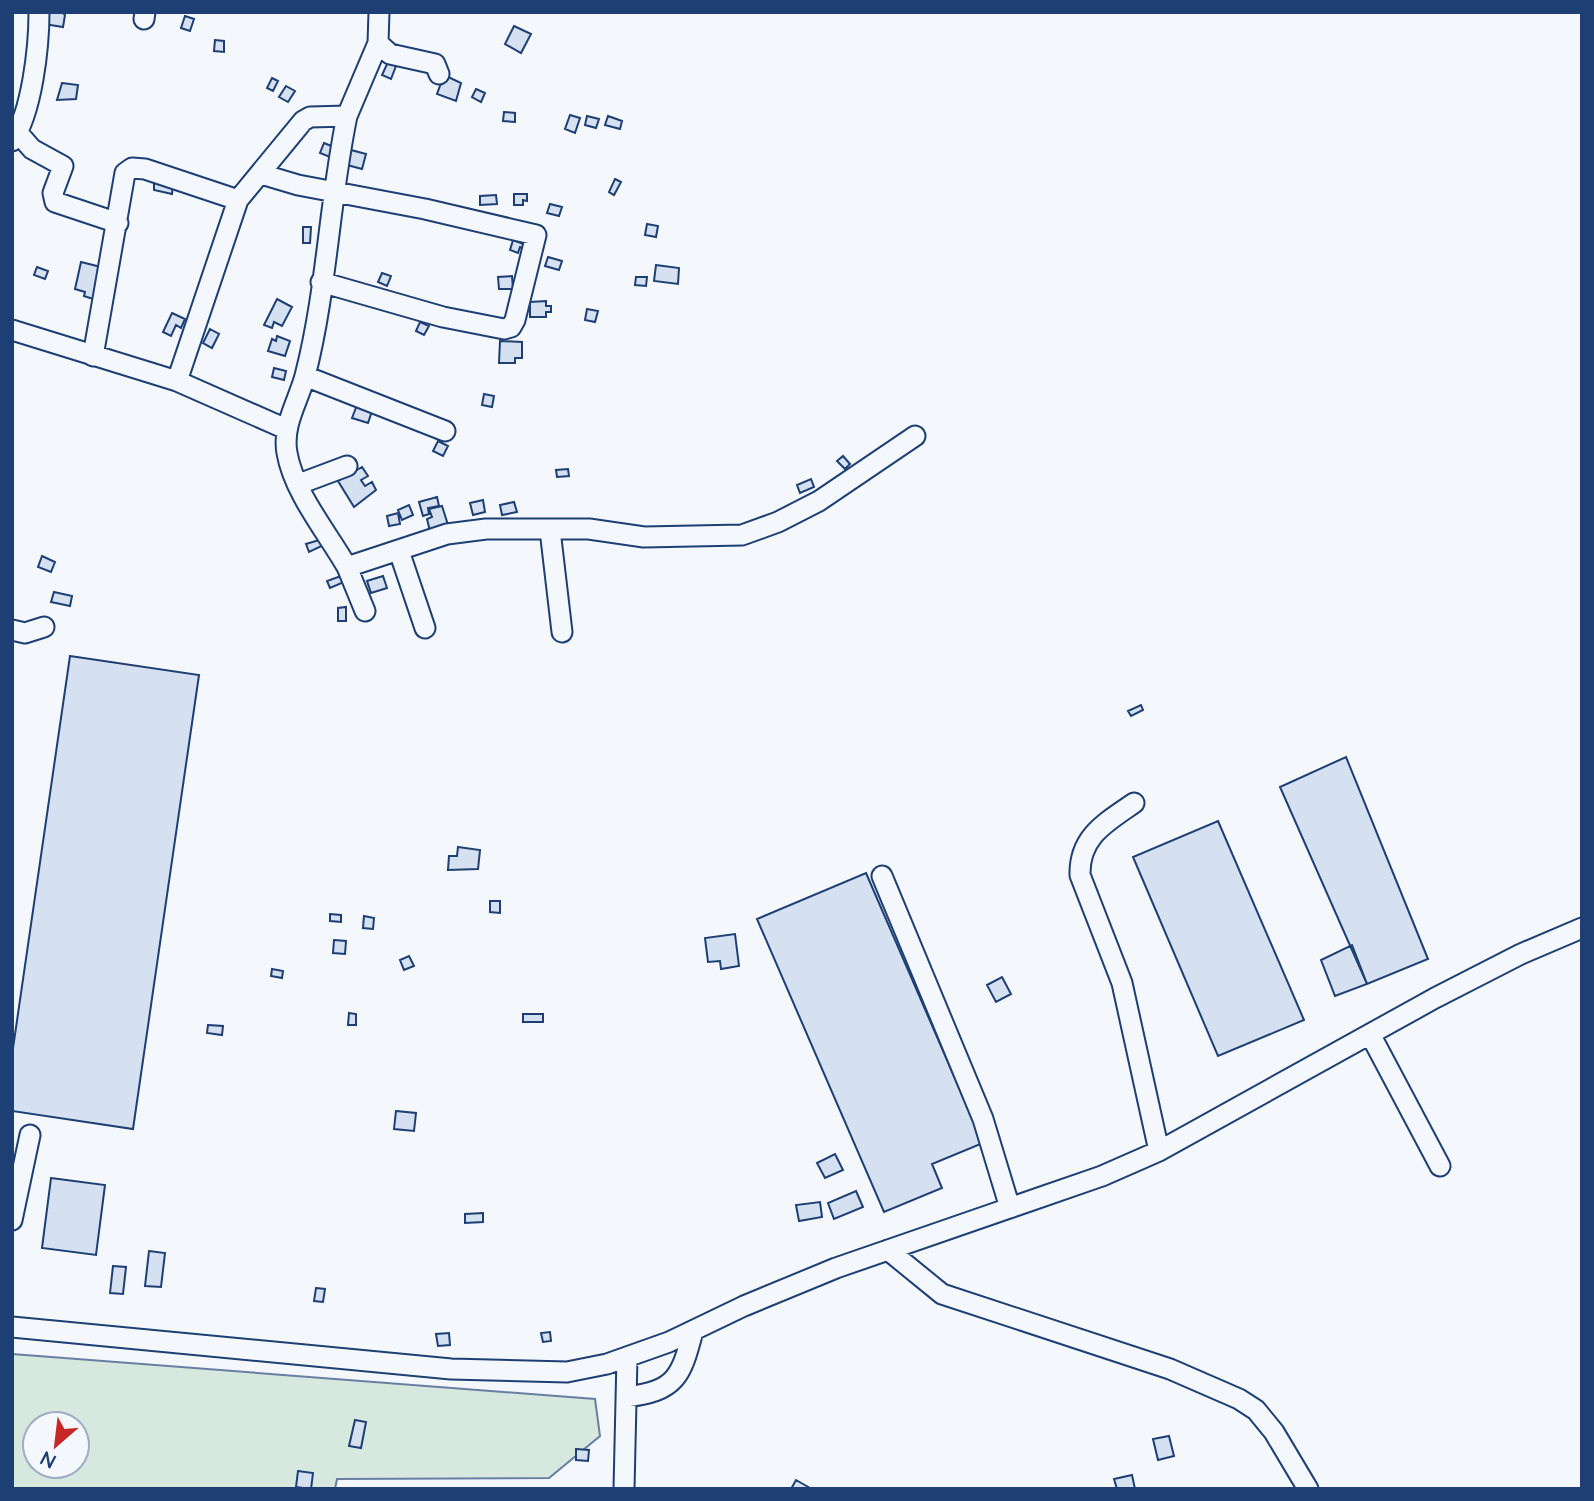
<svg xmlns="http://www.w3.org/2000/svg" width="1594" height="1501" viewBox="0 0 1594 1501" font-family="Lato,sans-serif">
<style>
.green{fill:#d7e8df;stroke:#687fa3;stroke-width:2;fill-rule:evenodd}
.building{fill:#d5e0f0;stroke:#1d3f73;stroke-width:2}
.lines{fill:none;stroke-linecap:round;stroke-linejoin:round}
.minor-casing{stroke:#1d3f73;stroke-width:23}
.minor{stroke:#f4f7fb;stroke-width:19}
</style>
<rect width="100%" height="100%" fill="#f4f7fb"/>
<path class="green" d="M 12,1354 L 595,1399 L 600,1436 L 549,1478 L 337,1479 L 335,1489 L 12,1489 ZM 35,1424 L 77,1424 L 77,1466 L 35,1466 Z"/>
<path class="building" d="M 46,12 L 62,12 L 65,15 L 63,27 L 44,24 Z
M 185,16 L 194,19 L 190,31 L 181,28 Z
M 514,26 L 531,34 L 521,53 L 505,44 Z
M 215,40 L 224,41 L 224,52 L 214,51 Z
M 388,62 L 396,66 L 391,79 L 382,75 Z
M 444,75 L 461,83 L 456,101 L 437,94 Z
M 272,78 L 278,81 L 273,91 L 267,88 Z
M 62,83 L 78,85 L 76,99 L 57,100 Z
M 286,86 L 295,91 L 288,102 L 279,97 Z
M 476,89 L 485,93 L 481,102 L 472,97 Z
M 504,112 L 515,113 L 515,122 L 503,121 Z
M 570,115 L 580,118 L 575,133 L 565,129 Z
M 587,116 L 599,119 L 596,128 L 585,125 Z
M 608,116 L 622,121 L 620,129 L 605,125 Z
M 324,143 L 334,147 L 330,157 L 320,153 Z
M 351,150 L 366,154 L 362,169 L 347,165 Z
M 615,179 L 621,182 L 614,195 L 609,192 Z
M 154,181 L 173,182 L 172,194 L 154,190 Z
M 514,194 L 527,194 L 527,201 L 523,200 L 523,205 L 514,205 Z
M 496,195 L 497,204 L 480,205 L 480,196 Z
M 550,204 L 562,207 L 559,216 L 547,213 Z
M 647,224 L 658,226 L 656,237 L 645,235 Z
M 303,227 L 311,227 L 310,243 L 303,243 Z
M 513,240 L 526,245 L 525,249 L 520,247 L 518,253 L 510,250 Z
M 548,257 L 562,261 L 559,270 L 545,266 Z
M 81,262 L 105,268 L 98,295 L 94,294 L 93,299 L 84,296 L 85,292 L 75,289 Z
M 656,265 L 679,268 L 678,284 L 654,281 Z
M 37,267 L 48,271 L 45,279 L 34,275 Z
M 382,273 L 391,276 L 387,286 L 378,282 Z
M 512,276 L 513,289 L 499,289 L 498,277 Z
M 636,277 L 647,277 L 646,286 L 635,285 Z
M 277,299 L 292,307 L 282,326 L 274,322 L 272,328 L 264,325 Z
M 546,301 L 546,306 L 551,306 L 551,312 L 546,312 L 546,317 L 530,317 L 530,302 Z
M 587,309 L 598,311 L 595,322 L 585,320 Z
M 172,313 L 185,319 L 181,328 L 176,325 L 171,336 L 163,332 Z
M 420,322 L 429,326 L 424,335 L 416,331 Z
M 210,329 L 219,334 L 212,348 L 203,343 Z
M 277,336 L 290,341 L 285,356 L 268,351 L 272,339 L 276,341 Z
M 500,341 L 522,342 L 522,358 L 515,358 L 515,363 L 499,363 Z
M 274,368 L 286,371 L 284,380 L 272,377 Z
M 484,394 L 494,396 L 492,407 L 482,405 Z
M 357,405 L 372,411 L 368,423 L 352,418 Z
M 438,441 L 448,446 L 443,456 L 433,451 Z
M 843,456 L 850,464 L 845,469 L 837,461 Z
M 362,467 L 368,476 L 361,480 L 365,486 L 372,482 L 376,490 L 354,507 L 338,481 Z
M 568,469 L 569,476 L 557,477 L 556,470 Z
M 811,479 L 814,487 L 800,493 L 797,485 Z
M 437,497 L 439,506 L 428,508 L 429,514 L 423,516 L 419,502 Z
M 483,500 L 485,512 L 473,515 L 470,503 Z
M 514,502 L 517,512 L 502,515 L 500,505 Z
M 409,505 L 413,515 L 402,520 L 398,510 Z
M 442,506 L 449,528 L 430,531 L 427,519 L 432,517 L 429,509 Z
M 398,513 L 400,524 L 389,526 L 387,516 Z
M 319,540 L 326,544 L 309,552 L 306,544 Z
M 42,556 L 55,562 L 51,572 L 38,567 Z
M 341,576 L 344,582 L 330,588 L 327,581 Z
M 383,576 L 387,588 L 371,593 L 367,581 Z
M 54,592 L 72,596 L 70,606 L 51,602 Z
M 346,607 L 346,621 L 338,621 L 338,608 Z
M 70,656 L 199,675 L 133,1129 L 12,1111 L 12,1055 Z
M 1141,705 L 1143,710 L 1131,716 L 1128,711 Z
M 1346,757 L 1428,959 L 1367,984 L 1280,787 Z
M 1218,821 L 1304,1020 L 1218,1056 L 1133,857 Z
M 458,847 L 480,850 L 478,869 L 448,870 L 449,856 L 457,856 Z
M 866,873 L 983,1143 L 932,1164 L 942,1188 L 884,1212 L 757,919 Z
M 490,901 L 500,901 L 500,913 L 490,912 Z
M 330,914 L 341,915 L 341,922 L 330,921 Z
M 364,916 L 374,918 L 373,929 L 363,928 Z
M 735,934 L 739,966 L 721,969 L 720,961 L 708,962 L 705,938 Z
M 334,940 L 346,941 L 345,954 L 333,953 Z
M 1352,945 L 1367,984 L 1335,996 L 1321,960 Z
M 409,956 L 414,966 L 404,970 L 400,960 Z
M 272,969 L 283,971 L 282,978 L 271,976 Z
M 1002,977 L 1011,994 L 996,1002 L 987,985 Z
M 349,1013 L 356,1014 L 356,1025 L 348,1025 Z
M 523,1014 L 543,1014 L 543,1022 L 523,1022 Z
M 208,1025 L 223,1026 L 222,1035 L 207,1033 Z
M 396,1111 L 416,1113 L 414,1131 L 394,1129 Z
M 835,1154 L 843,1170 L 825,1178 L 817,1163 Z
M 51,1178 L 105,1185 L 96,1255 L 42,1248 Z
M 856,1191 L 863,1207 L 834,1219 L 828,1203 Z
M 820,1202 L 822,1217 L 799,1221 L 796,1205 Z
M 483,1213 L 483,1222 L 465,1223 L 465,1214 Z
M 149,1251 L 165,1253 L 161,1287 L 145,1286 Z
M 113,1266 L 126,1267 L 123,1294 L 110,1293 Z
M 316,1288 L 325,1289 L 323,1302 L 314,1301 Z
M 550,1332 L 551,1341 L 543,1342 L 541,1333 Z
M 449,1333 L 450,1345 L 438,1346 L 436,1334 Z
M 355,1420 L 366,1422 L 361,1448 L 349,1446 Z
M 1169,1436 L 1174,1456 L 1158,1460 L 1153,1439 Z
M 576,1449 L 589,1450 L 588,1461 L 576,1460 Z
M 298,1471 L 313,1473 L 311,1489 L 296,1487 Z
M 1132,1475 L 1135,1489 L 1117,1489 L 1114,1479 Z
M 796,1480 L 810,1488 L 810,1489 L 791,1489 Z"/>
<g class="lines">
<g class="minor-casing">
<path id="minor" d="M 144,19 L 145,12
M 378,43 L 390,54 L 435,64 L 439,74
M 347,116 C 329,202 327,291 305,376 C 298,402 282,425 287,453 C 294,493 327,532 347,567 L 447,534 L 486,529 L 589,529 L 644,537 L 742,535 L 778,522 L 819,501 L 915,436
M 18,133 L 32,149 L 63,166 L 53,193 L 55,202 L 118,223
M 12,141 C 32,113 39,47 39,12
M 261,174 L 298,185 L 425,209 L 536,235 L 515,320 L 511,327 L 504,329 L 443,317 L 321,282
M 12,330 L 177,381
M 93,356 L 125,173 L 132,168 L 145,169 L 238,200
M 305,376 L 445,431
M 286,429 L 177,381 L 238,200 L 303,121 L 310,117 L 347,116 L 378,43 L 379,12
M 299,484 L 347,466
M 550,530 L 562,632
M 399,551 L 425,628
M 347,567 L 365,611
M 12,630 L 25,633 L 44,627
M 1134,803 C 1105,823 1079,837 1080,875 L 1122,983 L 1159,1151
M 882,876 L 983,1119 L 1010,1208
M 1370,1034 L 1440,1166
M 12,1220 L 30,1135
M 888,1250 L 942,1294 L 1170,1369 L 1239,1399 L 1256,1410 L 1274,1432 L 1308,1489
M 12,1327 L 451,1369 L 567,1372 L 607,1364 L 669,1342 L 744,1306 L 836,1268 L 1102,1176 L 1159,1151 L 1435,998 L 1521,954 L 1582,928
M 626,1397 C 676,1391 681,1377 693,1331
M 624,1489 L 627,1357"/>
</g>
<use href="#minor" class="minor"/>
</g>
<rect width="1594" height="1501" fill="none" stroke="#1d3f73" stroke-width="28"/>
<g transform="translate(56 1445) rotate(208)"><circle r="33" fill="#f4f7fb" stroke="#9eadc5" stroke-width="2"/>
<path d="M0-5L12 26L0 18L-12 26Z" fill="#c62828"/>
<text y="-10" font-size="19" font-weight="bold" text-anchor="middle" fill="#1d3f73">N</text>
</g>
</svg>
